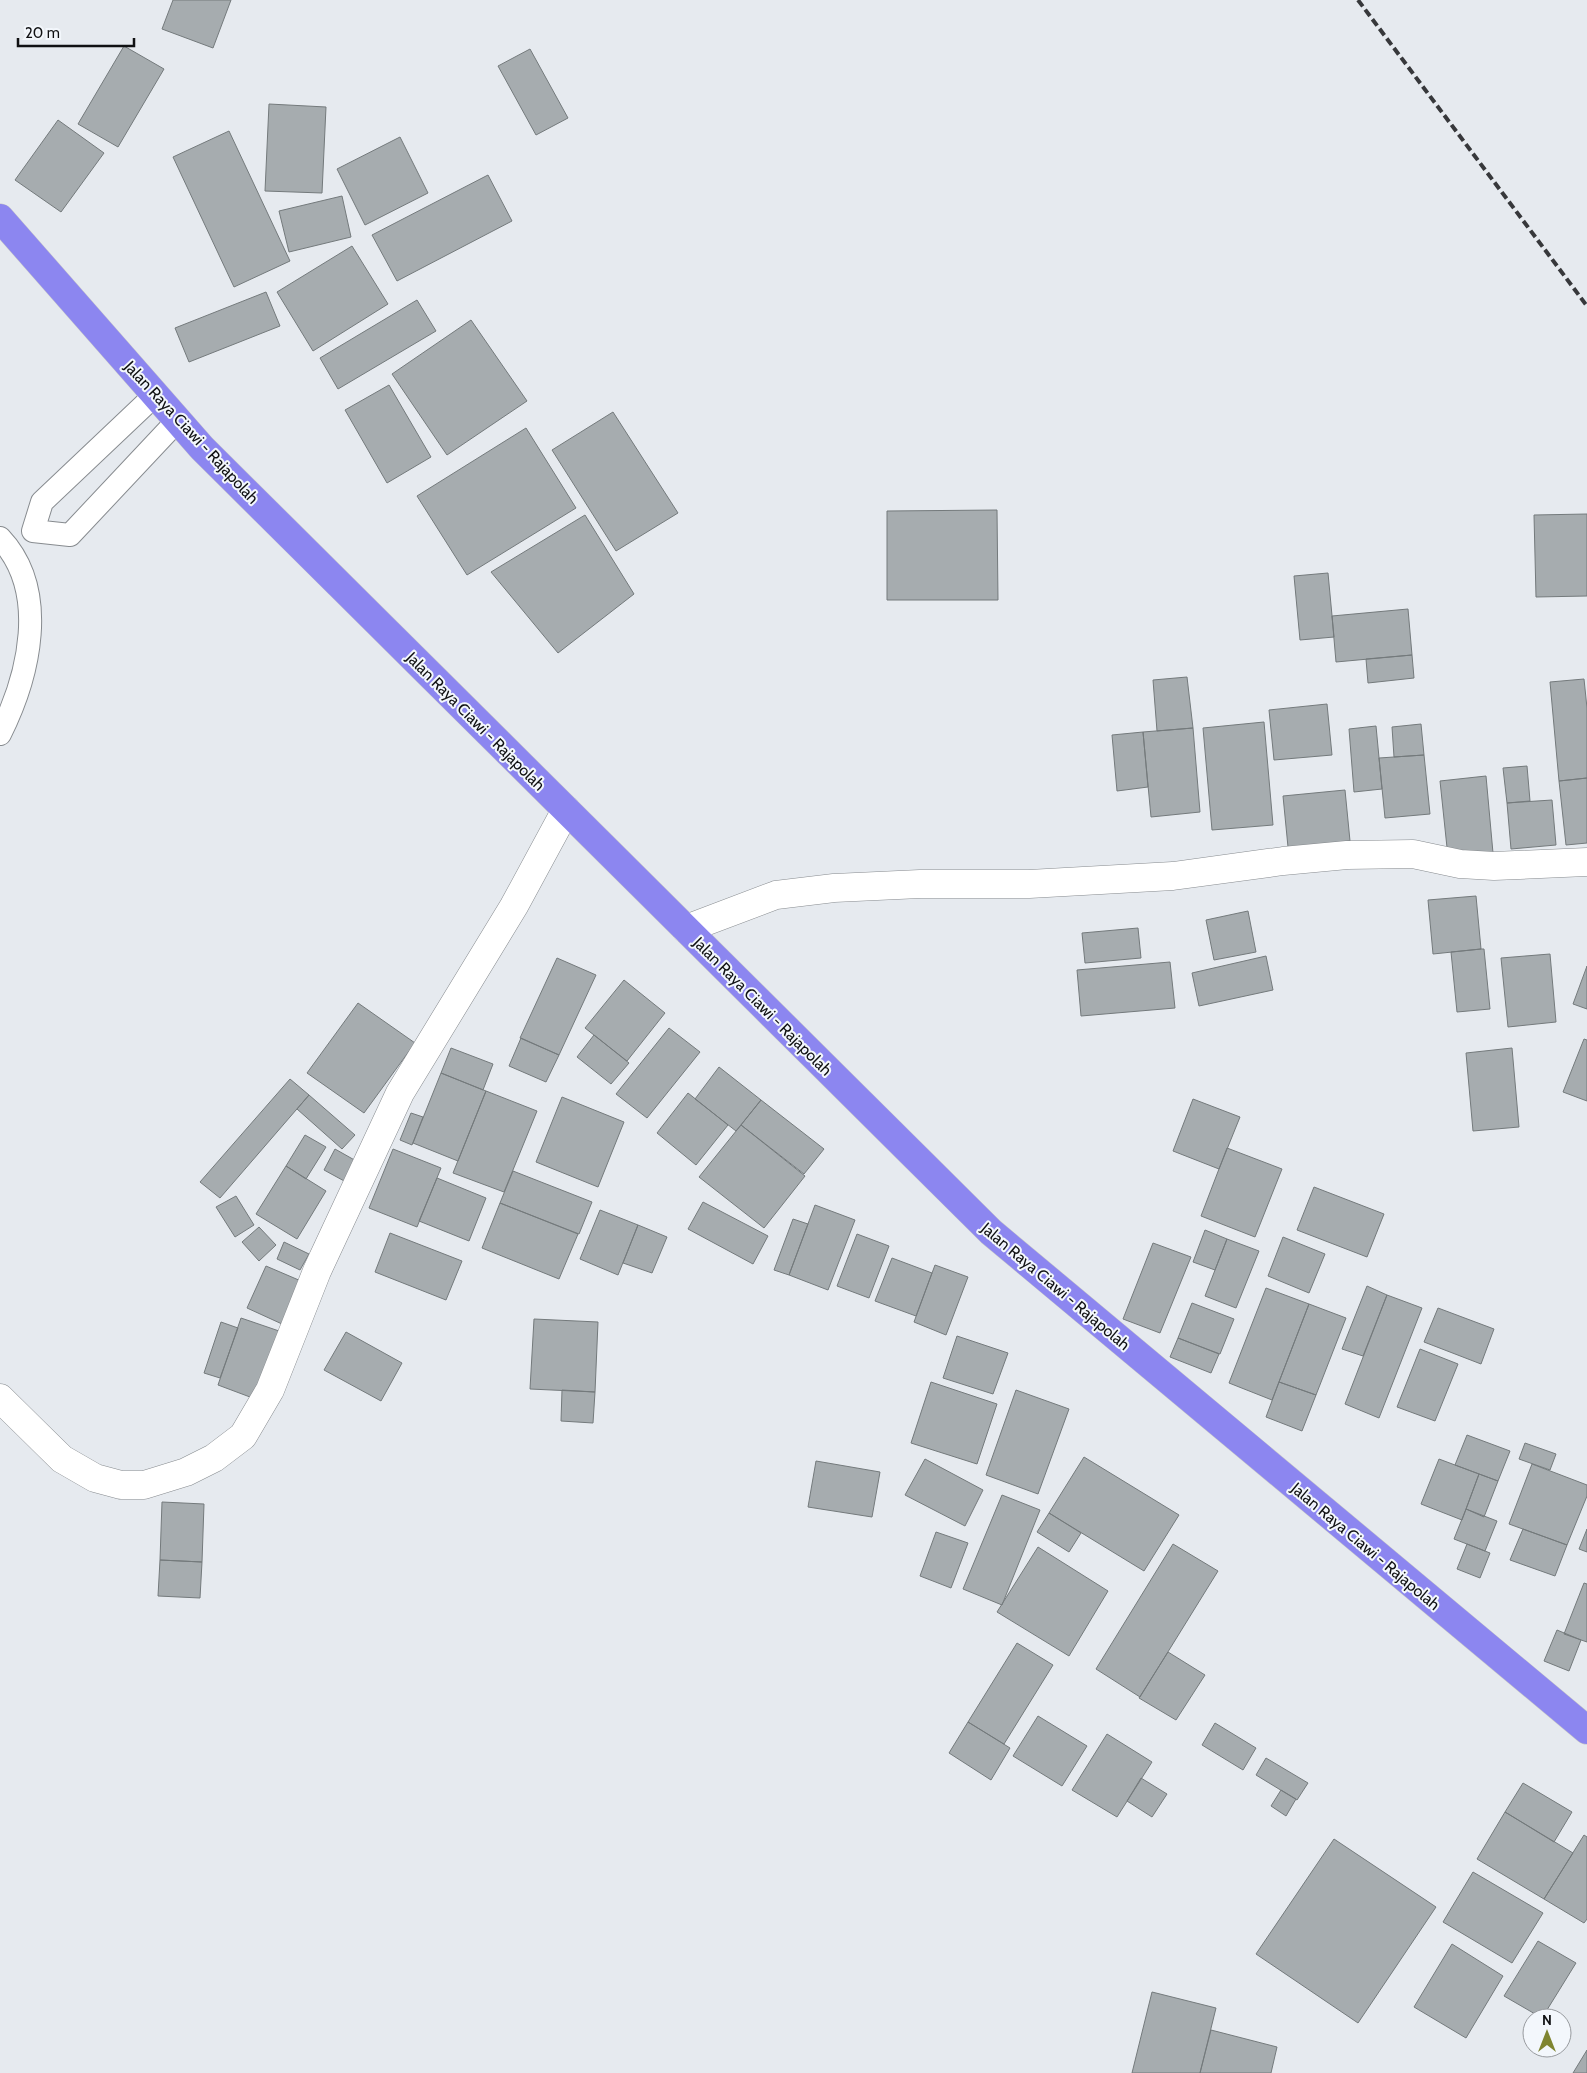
<svg xmlns="http://www.w3.org/2000/svg" width="1587" height="2073" viewBox="0 0 1587 2073" font-family="Cabin,sans-serif">
<style>
.building{fill:#a6acaf;stroke:#747a7c}
.lines{fill:none;stroke-linecap:round;stroke-linejoin:round}
.lane-casing{stroke:#878b8f;stroke-width:24}
.street-casing{stroke:#878b8f;stroke-width:29}
.highway-casing{stroke:#c6c6c6;stroke-width:29}
.lane{stroke:#fff;stroke-width:22}
.street{stroke:#fff;stroke-width:28}
.highway{stroke:#8c86f0;stroke-width:28}
.rail{stroke:#37383b;stroke-width:4;stroke-dasharray:8 4;stroke-linecap:butt}
.labels{text-anchor:middle;stroke-width:4;stroke-linejoin:round;paint-order:stroke}
.street-label{font-size:16px;fill:#101113;stroke:#f3f7fc}
</style>
<rect width="100%" height="100%" fill="#e6eaef"/>
<path class="building" d="M 173,0 L 231,0 L 213,48 L 162,29 Z
M 124,46 L 164,69 L 118,147 L 78,124 Z
M 530,49 L 568,118 L 536,135 L 498,66 Z
M 269,104 L 326,107 L 322,193 L 265,191 Z
M 58,120 L 104,153 L 61,212 L 15,180 Z
M 229,131 L 290,261 L 234,287 L 173,157 Z
M 400,137 L 428,193 L 365,225 L 337,169 Z
M 488,175 L 512,221 L 397,281 L 372,235 Z
M 342,196 L 351,237 L 289,252 L 279,211 Z
M 352,246 L 388,304 L 313,351 L 277,292 Z
M 266,292 L 280,326 L 189,362 L 175,328 Z
M 417,300 L 436,331 L 338,389 L 320,358 Z
M 471,320 L 527,401 L 447,455 L 392,374 Z
M 389,385 L 431,457 L 387,483 L 345,410 Z
M 613,412 L 678,513 L 616,551 L 552,450 Z
M 526,428 L 576,508 L 467,575 L 417,496 Z
M 997,510 L 998,600 L 887,600 L 887,511 Z
M 1587,514 L 1587,596 L 1536,597 L 1534,515 Z
M 585,515 L 634,594 L 558,653 L 491,572 Z
M 1328,573 L 1334,637 L 1300,640 L 1294,576 Z
M 1408,609 L 1412,655 L 1336,662 L 1332,616 Z
M 1412,655 L 1414,678 L 1368,683 L 1366,659 Z
M 1187,677 L 1193,728 L 1157,731 L 1153,680 Z
M 1584,679 L 1587,708 L 1587,778 L 1559,781 L 1550,682 Z
M 1327,704 L 1332,755 L 1274,760 L 1269,710 Z
M 1264,722 L 1273,825 L 1212,830 L 1203,728 Z
M 1421,724 L 1424,755 L 1394,757 L 1392,727 Z
M 1376,726 L 1382,789 L 1354,792 L 1349,729 Z
M 1193,728 L 1200,812 L 1151,817 L 1143,732 Z
M 1143,732 L 1148,787 L 1117,791 L 1112,735 Z
M 1424,755 L 1430,814 L 1385,818 L 1379,758 Z
M 1527,766 L 1530,801 L 1507,803 L 1503,768 Z
M 1486,776 L 1493,853 L 1448,857 L 1440,781 Z
M 1587,778 L 1587,843 L 1566,845 L 1559,781 Z
M 1345,790 L 1350,841 L 1288,847 L 1283,796 Z
M 1552,800 L 1556,845 L 1511,849 L 1507,803 Z
M 1476,896 L 1481,949 L 1433,954 L 1428,900 Z
M 1248,911 L 1256,952 L 1214,960 L 1206,920 Z
M 1138,928 L 1141,958 L 1085,963 L 1082,933 Z
M 1481,949 L 1484,949 L 1490,1009 L 1457,1012 L 1451,952 Z
M 1550,954 L 1556,1022 L 1508,1027 L 1501,958 Z
M 1266,956 L 1273,990 L 1199,1006 L 1192,973 Z
M 557,958 L 596,975 L 559,1055 L 520,1038 Z
M 1170,962 L 1175,1008 L 1081,1016 L 1077,970 Z
M 1587,966 L 1587,1009 L 1573,1004 Z
M 624,980 L 665,1013 L 627,1061 L 585,1028 Z
M 358,1003 L 415,1043 L 364,1113 L 307,1073 Z
M 669,1028 L 700,1052 L 647,1118 L 616,1094 Z
M 594,1035 L 629,1063 L 611,1084 L 577,1057 Z
M 521,1038 L 559,1055 L 546,1082 L 509,1066 Z
M 1584,1039 L 1587,1040 L 1587,1101 L 1563,1092 Z
M 451,1048 L 493,1064 L 483,1090 L 441,1073 Z
M 1512,1048 L 1519,1127 L 1473,1131 L 1466,1053 Z
M 719,1067 L 761,1100 L 736,1131 L 695,1099 Z
M 441,1073 L 486,1091 L 458,1161 L 413,1143 Z
M 290,1079 L 309,1095 L 220,1198 L 200,1182 Z
M 486,1091 L 537,1111 L 504,1192 L 453,1173 Z
M 688,1093 L 728,1125 L 696,1165 L 657,1133 Z
M 309,1095 L 355,1135 L 342,1149 L 297,1109 Z
M 562,1097 L 624,1122 L 598,1187 L 536,1162 Z
M 1193,1099 L 1240,1117 L 1219,1169 L 1173,1151 Z
M 761,1100 L 824,1149 L 804,1174 L 741,1125 Z
M 411,1113 L 423,1117 L 412,1145 L 400,1140 Z
M 741,1125 L 805,1176 L 764,1228 L 699,1177 Z
M 305,1135 L 326,1147 L 306,1179 L 286,1166 Z
M 1227,1148 L 1282,1169 L 1255,1237 L 1201,1216 Z
M 335,1149 L 358,1162 L 346,1182 L 324,1170 Z
M 393,1149 L 441,1168 L 417,1227 L 369,1208 Z
M 286,1166 L 326,1191 L 297,1239 L 256,1214 Z
M 513,1171 L 592,1202 L 579,1234 L 500,1203 Z
M 437,1178 L 486,1198 L 469,1241 L 419,1221 Z
M 1314,1187 L 1384,1214 L 1367,1257 L 1297,1230 Z
M 236,1196 L 254,1225 L 235,1237 L 216,1207 Z
M 703,1202 L 768,1236 L 753,1264 L 688,1229 Z
M 500,1203 L 578,1234 L 559,1279 L 482,1248 Z
M 815,1205 L 855,1220 L 828,1290 L 789,1275 Z
M 600,1210 L 638,1225 L 618,1275 L 580,1259 Z
M 793,1219 L 808,1224 L 789,1275 L 774,1270 Z
M 638,1225 L 667,1237 L 652,1273 L 623,1263 Z
M 259,1227 L 276,1245 L 259,1261 L 242,1242 Z
M 1205,1230 L 1227,1239 L 1215,1270 L 1193,1262 Z
M 390,1233 L 462,1261 L 446,1300 L 375,1272 Z
M 857,1234 L 889,1246 L 869,1298 L 837,1286 Z
M 1283,1237 L 1325,1254 L 1309,1293 L 1268,1276 Z
M 1227,1239 L 1259,1251 L 1236,1308 L 1205,1296 Z
M 284,1242 L 309,1254 L 300,1270 L 277,1259 Z
M 1153,1243 L 1191,1257 L 1160,1333 L 1123,1319 Z
M 892,1258 L 932,1273 L 916,1316 L 875,1301 Z
M 935,1265 L 968,1277 L 946,1335 L 914,1322 Z
M 266,1266 L 301,1281 L 282,1324 L 247,1308 Z
M 1367,1286 L 1387,1295 L 1363,1356 L 1342,1349 Z
M 1266,1288 L 1309,1304 L 1272,1400 L 1229,1383 Z
M 1387,1295 L 1422,1308 L 1379,1418 L 1345,1404 Z
M 1192,1303 L 1234,1319 L 1220,1354 L 1178,1338 Z
M 1309,1304 L 1346,1318 L 1316,1395 L 1279,1382 Z
M 1438,1308 L 1494,1329 L 1481,1364 L 1424,1342 Z
M 241,1318 L 282,1332 L 258,1400 L 218,1385 Z
M 534,1319 L 598,1322 L 595,1392 L 530,1389 Z
M 221,1322 L 238,1328 L 220,1378 L 204,1373 Z
M 346,1332 L 402,1363 L 381,1401 L 324,1370 Z
M 957,1336 L 1008,1353 L 993,1394 L 943,1378 Z
M 1178,1338 L 1219,1354 L 1211,1373 L 1170,1357 Z
M 1420,1349 L 1458,1364 L 1435,1421 L 1397,1407 Z
M 931,1382 L 997,1404 L 977,1464 L 911,1443 Z
M 1279,1382 L 1316,1395 L 1302,1431 L 1266,1417 Z
M 562,1390 L 595,1392 L 593,1423 L 561,1421 Z
M 1016,1390 L 1069,1409 L 1038,1494 L 986,1475 Z
M 1467,1435 L 1510,1451 L 1498,1481 L 1455,1465 Z
M 1525,1443 L 1556,1454 L 1550,1470 L 1519,1459 Z
M 1084,1457 L 1179,1515 L 1144,1571 L 1049,1513 Z
M 925,1459 L 983,1490 L 965,1526 L 905,1495 Z
M 1439,1459 L 1479,1474 L 1462,1520 L 1421,1504 Z
M 816,1461 L 880,1472 L 872,1517 L 808,1507 Z
M 1532,1464 L 1587,1485 L 1587,1496 L 1567,1545 L 1509,1524 Z
M 1479,1474 L 1498,1481 L 1484,1517 L 1466,1509 Z
M 1002,1495 L 1040,1510 L 1002,1605 L 963,1589 Z
M 162,1502 L 204,1504 L 202,1562 L 160,1560 Z
M 1466,1509 L 1497,1521 L 1485,1551 L 1454,1539 Z
M 1049,1513 L 1081,1533 L 1069,1552 L 1037,1532 Z
M 1523,1529 L 1567,1545 L 1555,1576 L 1510,1560 Z
M 1587,1529 L 1587,1552 L 1579,1549 Z
M 936,1532 L 968,1543 L 951,1588 L 920,1576 Z
M 1173,1544 L 1218,1571 L 1140,1697 L 1096,1669 Z
M 1467,1544 L 1490,1553 L 1480,1578 L 1457,1569 Z
M 1038,1547 L 1108,1591 L 1069,1656 L 997,1612 Z
M 160,1560 L 202,1562 L 200,1598 L 158,1596 Z
M 1584,1583 L 1587,1584 L 1587,1642 L 1564,1634 Z
M 1557,1630 L 1581,1640 L 1569,1671 L 1544,1661 Z
M 1017,1643 L 1053,1665 L 1004,1744 L 968,1722 Z
M 1168,1652 L 1205,1675 L 1176,1720 L 1139,1698 Z
M 1038,1716 L 1087,1746 L 1062,1786 L 1013,1756 Z
M 968,1722 L 1010,1748 L 991,1780 L 949,1753 Z
M 1215,1723 L 1256,1748 L 1243,1770 L 1202,1745 Z
M 1107,1734 L 1152,1762 L 1117,1817 L 1072,1790 Z
M 1266,1758 L 1308,1783 L 1297,1800 L 1256,1775 Z
M 1141,1778 L 1167,1794 L 1152,1817 L 1127,1801 Z
M 1523,1783 L 1572,1812 L 1554,1842 L 1505,1812 Z
M 1281,1790 L 1296,1799 L 1286,1816 L 1271,1806 Z
M 1505,1812 L 1573,1853 L 1544,1899 L 1477,1859 Z
M 1584,1835 L 1587,1837 L 1587,1919 L 1584,1923 L 1544,1899 Z
M 1334,1839 L 1436,1907 L 1358,2023 L 1256,1954 Z
M 1473,1872 L 1543,1913 L 1512,1963 L 1443,1922 Z
M 1538,1941 L 1576,1963 L 1542,2018 L 1504,1996 Z
M 1452,1944 L 1503,1976 L 1466,2038 L 1414,2007 Z
M 1152,1992 L 1216,2008 L 1200,2073 L 1132,2073 Z
M 1211,2030 L 1277,2047 L 1271,2073 L 1200,2073 Z
M 1587,2050 L 1587,2073 L 1573,2073 Z"/>
<g class="lines">
<g class="lane-casing">
<path id="lane" d="M 155,395 L 42,502 L 33,531 L 70,535 L 178,420
M 0,538 C 50,591 29,676 0,734"/>
</g>
<g class="street-casing">
<path id="street" d="M 686,929 L 776,895 L 834,888 L 920,884 L 1029,884 L 1173,876 L 1283,861 L 1347,855 L 1413,854 L 1460,864 L 1494,866 L 1587,862
M 0,1398 L 62,1459 L 95,1478 L 121,1485 L 144,1485 L 186,1472 L 214,1458 L 243,1436 L 270,1390 L 317,1271 L 400,1093 L 514,906 L 566,810"/>
</g>
<g class="highway-casing">
<path id="highway" d="M 0,218 L 202,448 L 991,1232 L 1587,1730"/>
</g>
<use href="#lane" class="lane"/>
<use href="#street" class="street"/>
<use href="#highway" class="highway"/>
<path class="rail" d="M 1358,0 L 1587,306"/>
</g>
<g class="labels">
<g class="street-label">
<text transform="translate(192 432) rotate(47)" y="6">Jalan Raya Ciawi - Rajapolah</text>
<text transform="translate(476 721) rotate(45)" y="6">Jalan Raya Ciawi - Rajapolah</text>
<text transform="translate(763 1006) rotate(45)" y="6">Jalan Raya Ciawi - Rajapolah</text>
<text transform="translate(1056 1286) rotate(40)" y="6">Jalan Raya Ciawi - Rajapolah</text>
<text transform="translate(1366 1546) rotate(40)" y="6">Jalan Raya Ciawi - Rajapolah</text>
</g>
</g>
<g transform="translate(1547 2033)"><circle r="24" fill="#f3f7fc" stroke="#989b9f"/>
<path d="M0-4L9 19L0 12L-9 19Z" fill="#7f8531"/>
<text y="-8" font-size="14" font-weight="bold" text-anchor="middle" fill="#101113">N</text>
</g>
<path d="M18 38v8h116v-8" fill="none" stroke="#101113" stroke-width="2.5"/>
<text x="25" y="38" font-size="15" fill="#101113" stroke="#f3f7fc" stroke-width="4" paint-order="stroke">20 m</text>
</svg>
